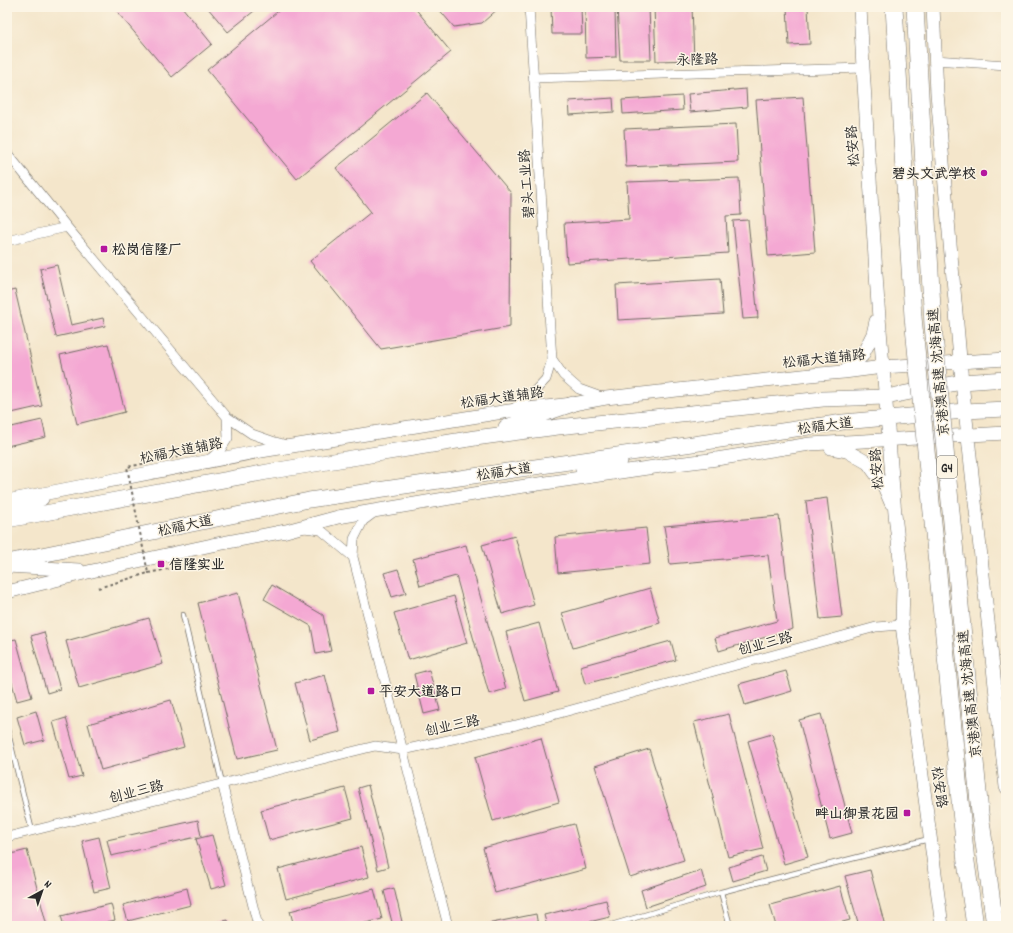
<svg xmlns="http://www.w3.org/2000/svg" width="1013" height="933" viewBox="0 0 1013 933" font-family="Dekko,'LXGW WenKai TC',sans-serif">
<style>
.building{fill:#f4a8d3}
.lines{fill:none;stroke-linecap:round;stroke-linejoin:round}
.lane-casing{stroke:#716c63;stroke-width:6}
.street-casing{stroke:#716c63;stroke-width:10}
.secondary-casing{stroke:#716c63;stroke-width:14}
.primary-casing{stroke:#716c63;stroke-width:16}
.path{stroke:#716c63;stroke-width:2;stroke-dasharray:3 3;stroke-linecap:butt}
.lane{stroke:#fff;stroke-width:4.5}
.street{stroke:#fff;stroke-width:9}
.secondary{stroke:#fff;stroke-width:13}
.primary{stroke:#fff;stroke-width:15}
.highway-bridge-casing{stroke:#716c63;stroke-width:18;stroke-linecap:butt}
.path-bridge{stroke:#716c63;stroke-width:2;stroke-dasharray:3 3;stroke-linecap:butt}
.highway-bridge{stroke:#fff;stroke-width:17}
.poi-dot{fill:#b5179e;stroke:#fcf5e5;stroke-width:1.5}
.labels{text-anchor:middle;stroke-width:3;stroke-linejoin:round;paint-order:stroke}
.shield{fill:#fcf5e5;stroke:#6a6863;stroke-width:1}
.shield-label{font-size:13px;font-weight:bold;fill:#2b2b2b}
.street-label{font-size:14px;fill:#2b2b2b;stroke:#fcf5e5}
.poi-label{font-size:14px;font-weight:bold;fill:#2b2b2b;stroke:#fcf5e5;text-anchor:start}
</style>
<rect width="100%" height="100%" fill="#fcf5e5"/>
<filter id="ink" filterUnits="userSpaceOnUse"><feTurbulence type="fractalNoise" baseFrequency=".025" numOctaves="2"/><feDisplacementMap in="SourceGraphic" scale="8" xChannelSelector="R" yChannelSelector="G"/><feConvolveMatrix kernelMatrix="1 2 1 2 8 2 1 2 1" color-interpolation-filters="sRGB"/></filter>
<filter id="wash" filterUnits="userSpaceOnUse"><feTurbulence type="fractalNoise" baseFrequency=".012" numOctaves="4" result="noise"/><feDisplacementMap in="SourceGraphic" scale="16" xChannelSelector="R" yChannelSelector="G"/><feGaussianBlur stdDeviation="0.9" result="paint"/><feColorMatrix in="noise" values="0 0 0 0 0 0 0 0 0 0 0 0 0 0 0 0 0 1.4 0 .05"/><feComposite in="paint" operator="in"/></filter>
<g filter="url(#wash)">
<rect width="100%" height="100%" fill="#f4e6cb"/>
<g id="blocks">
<path class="building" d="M 113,7 L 182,7 L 212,44 L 172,77 Z
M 207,7 L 259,7 L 228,32 Z
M 283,7 L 414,7 L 451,52 L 297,179 L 207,70 Z
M 437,7 L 500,7 L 482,23 L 454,27 Z
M 551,7 L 581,7 L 582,34 L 552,34 Z
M 585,7 L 615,7 L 616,57 L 586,58 Z
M 617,7 L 649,7 L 651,60 L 620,60 Z
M 654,7 L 692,7 L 694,60 L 656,61 Z
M 787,7 L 808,7 L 810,44 L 789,45 Z
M 746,89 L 747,107 L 690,112 L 688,94 Z
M 427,93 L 511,193 L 510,327 L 381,349 L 310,261 L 371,212 L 336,168 Z
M 682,96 L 683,110 L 623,114 L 622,100 Z
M 803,97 L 815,252 L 768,256 L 756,100 Z
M 613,98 L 614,112 L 570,115 L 569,101 Z
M 736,124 L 738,162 L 626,167 L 624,129 Z
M 739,178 L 741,215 L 726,216 L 728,253 L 567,263 L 564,223 L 629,219 L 627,182 Z
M 748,220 L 758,318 L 743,319 L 733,221 Z
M 57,265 L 71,325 L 103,318 L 105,326 L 56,337 L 40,269 Z
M 720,279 L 723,314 L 618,320 L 616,285 Z
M 15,290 L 42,406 L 7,414 L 7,292 Z
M 108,344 L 125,412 L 77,424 L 60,355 Z
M 42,420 L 46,437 L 7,446 L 7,428 Z
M 827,498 L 842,617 L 820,619 L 806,501 Z
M 779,516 L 793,629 L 719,651 L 715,638 L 777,621 L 768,555 L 670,564 L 664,526 Z
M 646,528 L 650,564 L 558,573 L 555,537 Z
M 515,536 L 534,605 L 502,614 L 482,545 Z
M 466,545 L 506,689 L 489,694 L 456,576 L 420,586 L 413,559 Z
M 398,569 L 406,593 L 392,597 L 384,573 Z
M 272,585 L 323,615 L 331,651 L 316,654 L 311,626 L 264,599 Z
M 650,588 L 660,623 L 573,648 L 562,613 Z
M 238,593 L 277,750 L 237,759 L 198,603 Z
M 454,596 L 467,643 L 408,660 L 394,613 Z
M 149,618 L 163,664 L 79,688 L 66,641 Z
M 539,623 L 558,692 L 525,701 L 506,632 Z
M 44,632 L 60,689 L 47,693 L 31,636 Z
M 16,639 L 32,697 L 17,701 L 7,665 L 7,641 Z
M 671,641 L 676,660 L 585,684 L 580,666 Z
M 429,670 L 440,710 L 424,714 L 414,674 Z
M 786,671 L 792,691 L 745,705 L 739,684 Z
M 325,675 L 340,732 L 310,740 L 295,683 Z
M 171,700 L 184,747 L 101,770 L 88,724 Z
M 36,711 L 44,740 L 25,745 L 17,717 Z
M 729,714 L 763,849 L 728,857 L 694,722 Z
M 821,714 L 852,833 L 830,839 L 799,720 Z
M 66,718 L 82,776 L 69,779 L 53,722 Z
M 772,734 L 808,857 L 784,864 L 748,741 Z
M 541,738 L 559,802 L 493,821 L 475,757 Z
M 649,749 L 684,860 L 630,877 L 595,766 Z
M 368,785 L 388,867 L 378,870 L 358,788 Z
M 345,788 L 353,818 L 269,840 L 261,810 Z
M 198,820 L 201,836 L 111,856 L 107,840 Z
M 574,824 L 586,869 L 495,893 L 483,848 Z
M 212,835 L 226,885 L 211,889 L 196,839 Z
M 99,837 L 111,888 L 94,892 L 82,841 Z
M 361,847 L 369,877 L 286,899 L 278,869 Z
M 27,850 L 47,926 L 7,926 L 7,855 Z
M 762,857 L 766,871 L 733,881 L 729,867 Z
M 701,870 L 706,887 L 646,907 L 641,890 Z
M 870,870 L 885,926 L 859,926 L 845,876 Z
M 840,886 L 850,920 L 828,926 L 776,926 L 770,905 Z
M 187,888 L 191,905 L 128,921 L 123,905 Z
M 394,888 L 403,926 L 393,926 L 384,891 Z
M 374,889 L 382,919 L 354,926 L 294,926 L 290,911 Z
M 606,900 L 610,917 L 572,926 L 547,926 L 544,915 Z
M 111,904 L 115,920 L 92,926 L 64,926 L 61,916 Z
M 536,914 L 538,926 L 482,926 L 482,925 Z
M 228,920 L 229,926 L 208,926 L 207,925 Z"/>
</g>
</g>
<g filter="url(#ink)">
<use href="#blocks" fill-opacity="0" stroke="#716c63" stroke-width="1"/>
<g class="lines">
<g class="lane-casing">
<path id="lane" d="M 183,615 L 222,783
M 7,729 L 32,831
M 721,892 L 730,926
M 608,926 L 721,892 L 929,839"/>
</g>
<g class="street-casing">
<path id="street" d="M 529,7 L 552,359
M 935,60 L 1006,65
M 533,78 L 863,68
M 7,153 L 67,227 L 227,417 L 252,434 L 272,441 L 287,445
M 7,241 L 67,227
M 510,411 L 530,396 L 546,379 L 552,359 L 563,375 L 579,389 L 604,398
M 209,460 L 221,449 L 228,438 L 227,417
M 375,512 L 363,521 L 354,539 L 353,557 L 448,926
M 304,528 L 321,530 L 353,557
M 222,783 L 258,926
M 7,837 L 375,746 L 403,750 L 516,725 L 876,627 L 902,625"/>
</g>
<g class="secondary-casing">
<path id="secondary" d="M 860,7 L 863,68 L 878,305 L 895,514 L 903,586 L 902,625 L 942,926
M 933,7 L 937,93 L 962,382 L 1006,787
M 844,372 L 862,356 L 873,334 L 876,321
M 831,448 L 847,451 L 868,463 L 883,484 L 891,503
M 582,470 L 621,461
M 7,501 L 261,451 L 509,411 L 573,404 L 606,398 L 820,374 L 844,372 L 883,367 L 1006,359
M 7,515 L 42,499
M 7,566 L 79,570
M 7,592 L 92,571 L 212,545 L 286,531 L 338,517 L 498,490 L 668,465 L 710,460 L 810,444 L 1006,433"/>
</g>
<g class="primary-casing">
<path id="primary" d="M 506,427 L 573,404
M 7,520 L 278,470 L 475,438 L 558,427 L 823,399 L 886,397 L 962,382 L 1006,379
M 7,562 L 309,500 L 843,422 L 965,411 L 1006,409"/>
</g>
<path class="path" d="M 148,573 L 178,567"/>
<use href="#lane" class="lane"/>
<use href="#street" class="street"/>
<use href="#secondary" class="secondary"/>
<use href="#primary" class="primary"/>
<g class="highway-bridge-casing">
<path id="highway-bridge" d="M 894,7 L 913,317 L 966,862 L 975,926
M 915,7 L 933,325 L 980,813 L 995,926"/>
</g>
<path class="path-bridge" d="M 98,588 L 148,573 L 127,467 L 183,456"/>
<use href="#highway-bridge" class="highway-bridge"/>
</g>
</g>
<g class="poi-dot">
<circle cx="984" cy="173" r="4"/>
<rect x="100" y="245" width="8" height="8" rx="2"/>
<rect x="157" y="560" width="8" height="8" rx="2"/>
<rect x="367" y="687" width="8" height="8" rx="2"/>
<rect x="903" y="809" width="8" height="8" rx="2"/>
</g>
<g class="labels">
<rect class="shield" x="937" y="456" width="20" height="22" rx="3"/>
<g class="shield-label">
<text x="947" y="472">G4</text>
</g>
<g class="street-label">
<text transform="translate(697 59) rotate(-2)" y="5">永隆路</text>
<text transform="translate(852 146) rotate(-94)" y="5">松安路</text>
<text transform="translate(526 184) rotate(-94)" y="5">碧头工业路</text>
<text transform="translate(824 358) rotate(-6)" y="5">松福大道辅路</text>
<text transform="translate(938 372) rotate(-95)" y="5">京港澳高速 沈海高速</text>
<text transform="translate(502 397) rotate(-8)" y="5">松福大道辅路</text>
<text transform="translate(825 425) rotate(-7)" y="5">松福大道</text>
<text transform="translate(181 450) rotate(-11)" y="5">松福大道辅路</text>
<text transform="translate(876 469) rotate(-94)" y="5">松安路</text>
<text transform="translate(504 471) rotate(-8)" y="5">松福大道</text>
<text transform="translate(185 525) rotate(-12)" y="5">松福大道</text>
<text transform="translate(765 643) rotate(-15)" y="5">创业三路</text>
<text transform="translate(969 694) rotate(-96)" y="5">京港澳高速 沈海高速</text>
<text transform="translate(452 725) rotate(-12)" y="5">创业三路</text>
<text transform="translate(940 787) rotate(82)" y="5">松安路</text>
<text transform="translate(136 791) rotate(-14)" y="5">创业三路</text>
</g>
<g class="poi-label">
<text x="976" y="178" text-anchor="end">碧头文武学校</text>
<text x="112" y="254">松岗信隆厂</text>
<text x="169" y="569">信隆实业</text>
<text x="379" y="696">平安大道路口</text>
<text x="899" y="818" text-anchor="end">畔山御景花园</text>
</g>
</g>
<rect width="1013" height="933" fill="none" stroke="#fcf5e5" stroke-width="24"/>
<g transform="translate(42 891) rotate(40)" stroke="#fcf5e5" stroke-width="3" paint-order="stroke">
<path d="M0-3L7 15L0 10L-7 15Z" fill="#2b2b2b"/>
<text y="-6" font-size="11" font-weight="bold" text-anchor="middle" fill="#2b2b2b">N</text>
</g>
</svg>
